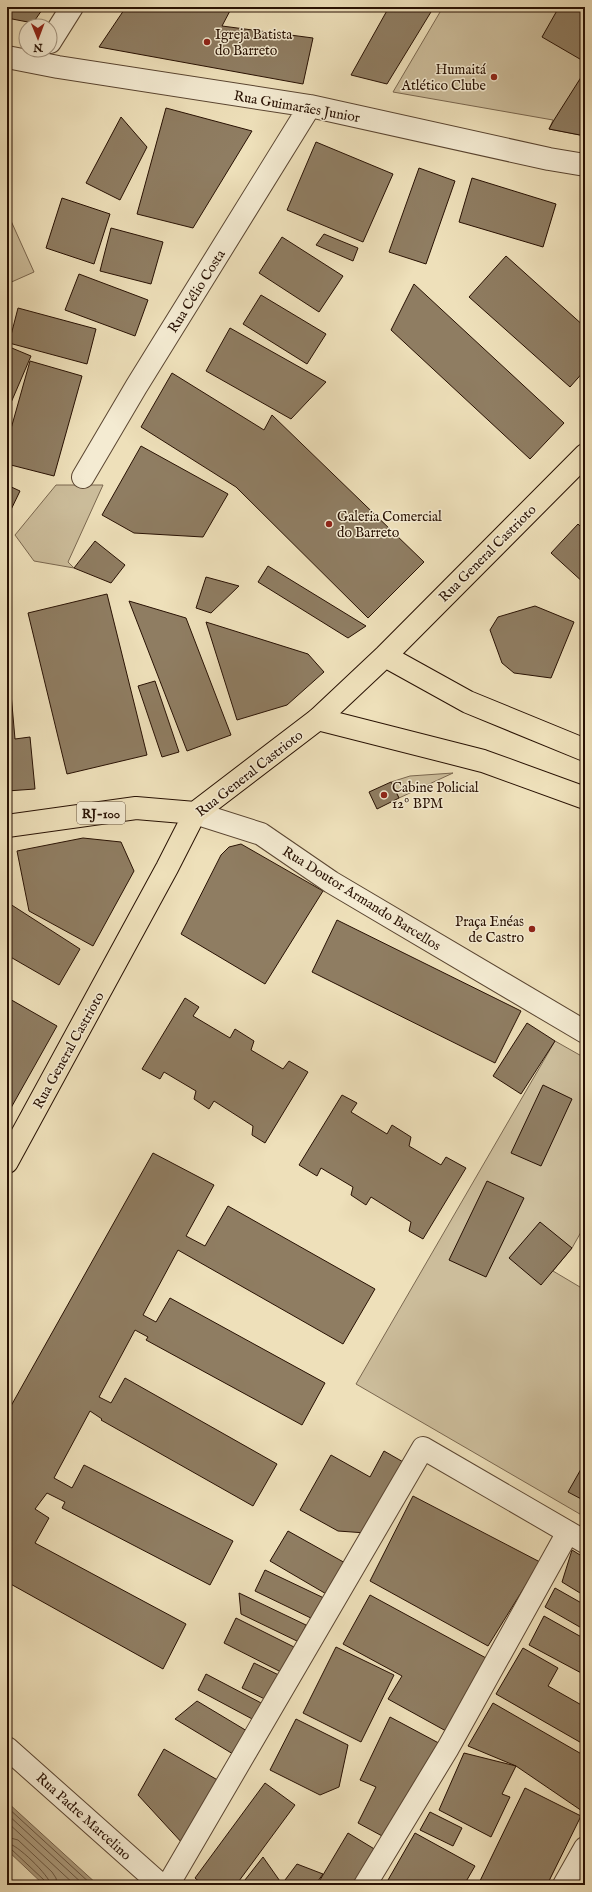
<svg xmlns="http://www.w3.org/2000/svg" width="592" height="1892" viewBox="0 0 592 1892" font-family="'IM FELL English',serif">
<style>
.green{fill:#ccbd9b;stroke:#7a674f}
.water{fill:#ab9a7c;stroke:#77634c}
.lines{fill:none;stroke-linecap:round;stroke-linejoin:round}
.shore{stroke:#6a5640;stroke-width:1}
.building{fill:#8f7d62;stroke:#281103}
.minor-casing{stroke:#5a4531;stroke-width:24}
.major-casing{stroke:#281103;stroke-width:24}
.highway-casing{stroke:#281103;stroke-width:24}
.minor{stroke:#f4ebd2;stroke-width:22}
.major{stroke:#eee0ba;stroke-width:22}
.highway{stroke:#eee0ba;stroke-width:22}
.poi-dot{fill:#8f2418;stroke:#f4ebd2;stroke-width:1.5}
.labels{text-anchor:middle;stroke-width:3;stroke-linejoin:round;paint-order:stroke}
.shield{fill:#f4ebd2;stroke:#655241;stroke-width:1}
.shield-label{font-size:13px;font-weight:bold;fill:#281103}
.poi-label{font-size:14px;fill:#281103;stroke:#f4ebd2;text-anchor:start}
.street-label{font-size:14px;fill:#281103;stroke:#f4ebd2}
</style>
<rect width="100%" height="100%" fill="#eee0ba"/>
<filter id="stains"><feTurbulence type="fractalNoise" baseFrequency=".005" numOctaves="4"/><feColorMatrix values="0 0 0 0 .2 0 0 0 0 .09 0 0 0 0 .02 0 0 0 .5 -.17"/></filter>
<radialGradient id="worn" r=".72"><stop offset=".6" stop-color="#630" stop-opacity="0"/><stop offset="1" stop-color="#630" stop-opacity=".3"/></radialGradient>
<path class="green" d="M 443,7 L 585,7 L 585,136 L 549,129 L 553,120 L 393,92 Z
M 7,212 L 34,272 L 7,284 Z
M 56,485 L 103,485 L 68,562 L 74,568 L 34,561 L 15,535 Z
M 453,773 L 399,798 L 391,782 L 410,776 Z
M 555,1041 L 585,1058 L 585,1225 L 572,1248 L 553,1271 L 585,1290 L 585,1517 L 356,1384 Z"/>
<path class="water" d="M 7,1802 L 98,1885 L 44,1885 L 7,1850 Z"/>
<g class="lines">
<path class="shore" d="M 7,1807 L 92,1885
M 7,1814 L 84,1885
M 7,1822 L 75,1885
M 7,1837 L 18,1840 L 52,1872 L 56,1878 L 57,1885
M 7,1843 C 16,1843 50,1876 51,1885
M 7,1848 L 11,1849 L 44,1880 L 46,1885"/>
</g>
<path class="building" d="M 12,7 L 44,7 L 33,23 L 7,18 L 7,15 Z
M 126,7 L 232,7 L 222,26 L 313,38 L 303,84 L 99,47 Z
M 389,7 L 434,7 L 387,84 L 351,75 Z
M 559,7 L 585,7 L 585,62 L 542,37 Z
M 585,71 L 585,136 L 549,129 L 554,120 Z
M 166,108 L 252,131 L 193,228 L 137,214 Z
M 121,117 L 147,147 L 120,200 L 86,183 Z
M 316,142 L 393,174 L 363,242 L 287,210 Z
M 419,168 L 455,181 L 426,264 L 389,252 Z
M 472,178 L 556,204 L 543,247 L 459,222 Z
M 62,198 L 110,214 L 94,264 L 46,248 Z
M 111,228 L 163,242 L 151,284 L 100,271 Z
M 324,234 L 358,248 L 353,261 L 316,245 Z
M 282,237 L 343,276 L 319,312 L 259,273 Z
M 506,256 L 585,327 L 585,370 L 570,387 L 469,297 Z
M 79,274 L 148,300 L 135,336 L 65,310 Z
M 414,284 L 564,423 L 530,459 L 391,330 Z
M 261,295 L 326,334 L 307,364 L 243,324 Z
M 18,308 L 96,329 L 87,364 L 9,343 Z
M 230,328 L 326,382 L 291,419 L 206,371 Z
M 7,346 L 31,356 L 7,412 Z
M 30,361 L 82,376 L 54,476 L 7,464 L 7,443 Z
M 172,373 L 264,430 L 272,415 L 424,562 L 368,618 L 236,487 L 141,427 Z
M 141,446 L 228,494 L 203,537 L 134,533 L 102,515 Z
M 7,485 L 20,491 L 7,518 Z
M 578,524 L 585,531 L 585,584 L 551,553 Z
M 95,541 L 125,565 L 111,583 L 74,568 Z
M 7,561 L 9,562 L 11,598 L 7,596 Z
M 268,566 L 366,626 L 348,638 L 258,582 Z
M 206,577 L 239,586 L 211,613 L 196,608 Z
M 107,594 L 147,755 L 67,774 L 28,613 Z
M 129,601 L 186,618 L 231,735 L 187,751 Z
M 535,606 L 574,622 L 551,678 L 514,673 L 502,663 L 490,630 L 498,617 Z
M 206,622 L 308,654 L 324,672 L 287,705 L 237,720 Z
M 155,681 L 179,752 L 162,757 L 138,686 Z
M 585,681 L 585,695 L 582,695 Z
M 7,682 L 10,682 L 15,739 L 30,737 L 35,789 L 7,791 Z
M 391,782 L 399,798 L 377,809 L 369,792 Z
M 83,838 L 121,842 L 134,871 L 93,946 L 29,911 L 17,851 Z
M 241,844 L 323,891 L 265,984 L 181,934 L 221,855 L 229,847 Z
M 7,902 L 80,949 L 59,985 L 7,955 Z
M 337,920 L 521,1011 L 495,1063 L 312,972 Z
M 8,998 L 57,1026 L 7,1115 L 7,1000 Z
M 185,998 L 199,1007 L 193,1016 L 230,1038 L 235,1029 L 254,1041 L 251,1050 L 283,1069 L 289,1061 L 308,1072 L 265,1143 L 252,1135 L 253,1126 L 214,1101 L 209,1109 L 194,1099 L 196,1091 L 164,1072 L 160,1079 L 142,1069 Z
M 527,1023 L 555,1041 L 521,1094 L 493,1076 Z
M 543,1085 L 572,1099 L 541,1166 L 511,1153 Z
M 342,1095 L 357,1103 L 351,1112 L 387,1134 L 392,1125 L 411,1137 L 409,1146 L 441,1165 L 446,1157 L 466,1168 L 423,1239 L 409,1231 L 411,1222 L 371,1197 L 366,1205 L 351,1195 L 353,1187 L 321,1168 L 317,1176 L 299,1165 Z
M 153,1153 L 214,1185 L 186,1236 L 205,1246 L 228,1206 L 375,1289 L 343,1344 L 178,1250 L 143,1315 L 156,1322 L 170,1298 L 325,1383 L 302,1425 L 146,1340 L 148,1337 L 135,1330 L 99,1397 L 111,1403 L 125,1378 L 277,1464 L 253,1506 L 101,1420 L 102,1419 L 90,1411 L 54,1478 L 72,1488 L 84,1465 L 233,1541 L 210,1585 L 62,1508 L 65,1502 L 47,1493 L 35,1509 L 49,1518 L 35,1543 L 186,1624 L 163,1669 L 7,1582 L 7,1413 Z
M 487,1181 L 524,1198 L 486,1277 L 449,1260 Z
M 540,1222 L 572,1248 L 541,1285 L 509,1258 Z
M 384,1451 L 405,1463 L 366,1533 L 338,1531 L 300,1510 L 331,1455 L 370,1477 Z
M 585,1462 L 585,1501 L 568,1492 Z
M 413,1496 L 540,1562 L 488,1646 L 370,1581 Z
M 288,1531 L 347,1564 L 328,1595 L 270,1561 Z
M 572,1550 L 585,1558 L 585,1596 L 562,1582 Z
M 265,1570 L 326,1599 L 315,1620 L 255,1591 Z
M 555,1588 L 585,1605 L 585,1630 L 545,1607 Z
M 239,1593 L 306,1625 L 299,1642 L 241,1614 Z
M 370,1595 L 486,1658 L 446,1731 L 388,1699 L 402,1676 L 343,1644 Z
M 544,1616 L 585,1639 L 585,1675 L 529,1645 Z
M 236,1618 L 298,1649 L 285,1674 L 224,1643 Z
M 336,1647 L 394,1675 L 361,1742 L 303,1713 Z
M 523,1648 L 558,1668 L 548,1686 L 585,1707 L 585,1745 L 496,1694 Z
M 254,1663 L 285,1678 L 273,1703 L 242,1688 Z
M 206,1674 L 265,1705 L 256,1721 L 198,1690 Z
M 197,1701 L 247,1731 L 233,1754 L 175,1719 Z
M 493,1703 L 585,1756 L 585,1813 L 516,1766 L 468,1746 Z
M 390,1717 L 448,1748 L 384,1837 L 358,1823 L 376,1787 L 360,1780 Z
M 296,1719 L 348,1745 L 339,1787 L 320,1795 L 270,1770 Z
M 164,1749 L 221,1782 L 184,1845 L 138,1795 Z
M 464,1753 L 516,1766 L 502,1794 L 510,1797 L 491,1837 L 439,1810 Z
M 265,1783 L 295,1805 L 236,1885 L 203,1885 L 195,1878 Z
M 525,1788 L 581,1816 L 547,1885 L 478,1885 Z
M 430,1812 L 462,1828 L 453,1846 L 420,1830 Z
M 348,1833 L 376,1850 L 354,1885 L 317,1885 Z
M 415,1833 L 475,1866 L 464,1885 L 396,1885 L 388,1880 Z
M 263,1857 L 282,1884 L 297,1864 L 323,1874 L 315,1885 L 241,1885 Z"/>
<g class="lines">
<g class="minor-casing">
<path id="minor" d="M 50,42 L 72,7
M 7,57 L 58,67 L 310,106 L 549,159 L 585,165
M 83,477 L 136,387 L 310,106
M 195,813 L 261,834 L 331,882 L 585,1032
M 7,1748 L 161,1885
M 168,1885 L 423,1448 L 585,1542
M 365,1885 L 448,1748 L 568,1532
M 564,1885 L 585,1848"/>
</g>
<g class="major-casing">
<path id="major" d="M 385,656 L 468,702 L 585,750
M 7,826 L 136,808 L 195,813
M 7,1162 L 167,868 L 195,813 L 318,719 L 385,656 L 585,455"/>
</g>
<g class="highway-casing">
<path id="highway" d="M 318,719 L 483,761 L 585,798"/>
</g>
<use href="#minor" class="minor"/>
<use href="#major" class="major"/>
<use href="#highway" class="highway"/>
</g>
<g class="poi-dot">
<circle cx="207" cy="42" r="4"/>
<circle cx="494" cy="77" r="4"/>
<circle cx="329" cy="524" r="4"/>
<circle cx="384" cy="795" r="4"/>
<circle cx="532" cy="929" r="4"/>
</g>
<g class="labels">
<rect class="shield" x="77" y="802" width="48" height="22" rx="3"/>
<g class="shield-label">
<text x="101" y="818">RJ-100</text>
</g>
<g class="poi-label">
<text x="215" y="39">Igreja Batista<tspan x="215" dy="16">do Barreto</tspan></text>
<text x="486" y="74" text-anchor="end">Humaitá<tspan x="486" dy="16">Atlético Clube</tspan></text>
<text x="337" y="521">Galeria Comercial<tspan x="337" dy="16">do Barreto</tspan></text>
<text x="392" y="792">Cabine Policial<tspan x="392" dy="16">12º BPM</tspan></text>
<text x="524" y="926" text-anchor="end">Praça Enéas<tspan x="524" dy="16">de Castro</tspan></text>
</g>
<g class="street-label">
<text transform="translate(297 106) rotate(10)" y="5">Rua Guimarães Junior</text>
<text transform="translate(196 291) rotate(-58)" y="5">Rua Célio Costa</text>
<text transform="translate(487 553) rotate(-45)" y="5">Rua General Castrioto</text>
<text transform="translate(249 773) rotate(-38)" y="5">Rua General Castrioto</text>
<text transform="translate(362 898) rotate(32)" y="5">Rua Doutor Armando Barcellos</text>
<text transform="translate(68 1050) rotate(-61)" y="5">Rua General Castrioto</text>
<text transform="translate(84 1816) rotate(42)" y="5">Rua Padre Marcelino</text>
</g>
</g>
<rect width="592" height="1892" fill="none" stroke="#eee0ba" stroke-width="24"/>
<rect x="8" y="8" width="576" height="1876" fill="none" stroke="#281103" stroke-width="2"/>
<rect x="12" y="12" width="568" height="1868" fill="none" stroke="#281103"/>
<g transform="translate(38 38) rotate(179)"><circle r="19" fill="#f4ebd2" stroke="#a2947f"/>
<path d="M0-3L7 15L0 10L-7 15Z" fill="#8f2418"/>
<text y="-6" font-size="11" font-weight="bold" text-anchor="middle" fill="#281103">N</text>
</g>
<rect width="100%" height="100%" filter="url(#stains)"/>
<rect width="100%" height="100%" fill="url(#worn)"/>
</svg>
